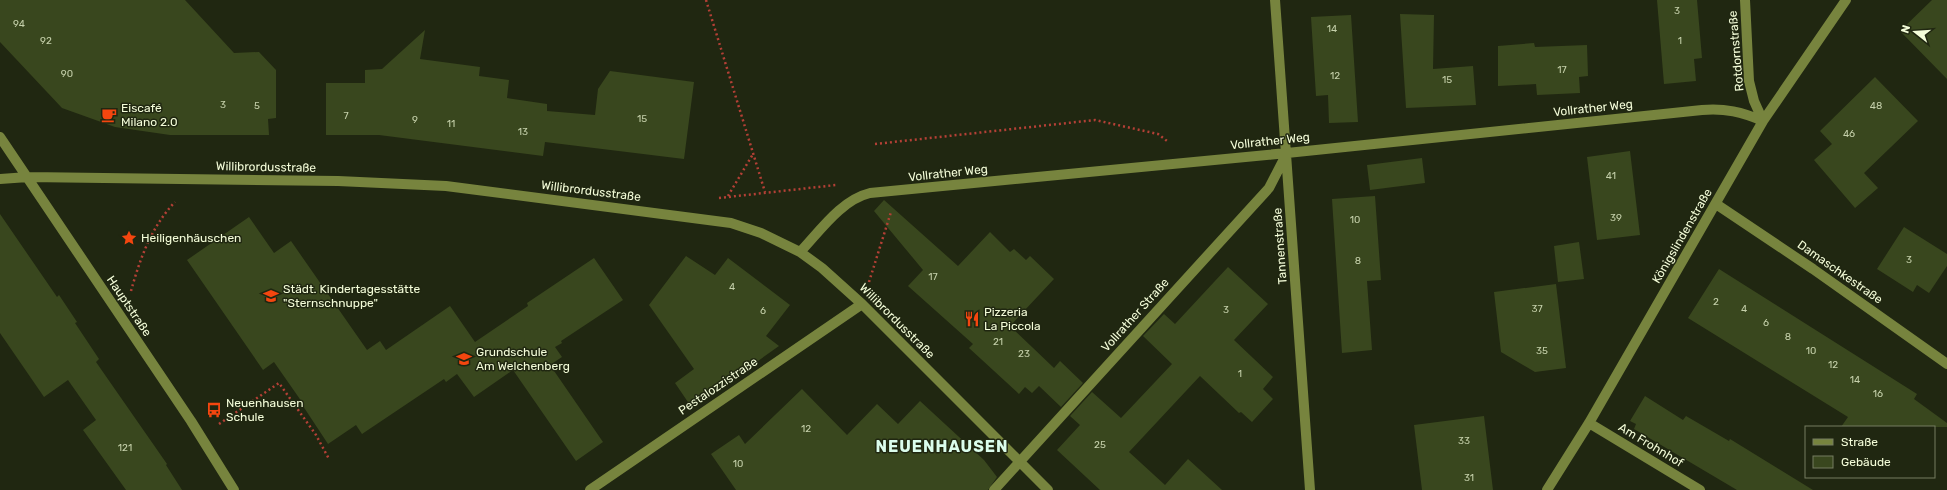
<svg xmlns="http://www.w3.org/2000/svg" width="1947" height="490" viewBox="0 0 1947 490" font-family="Rubik,sans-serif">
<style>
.building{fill:#39471e}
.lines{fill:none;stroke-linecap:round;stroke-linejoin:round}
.path{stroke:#b44036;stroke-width:2.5;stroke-dasharray:2 3;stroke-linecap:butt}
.minor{stroke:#77843e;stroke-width:10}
.labels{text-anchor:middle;stroke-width:3;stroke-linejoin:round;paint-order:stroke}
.number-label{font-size:10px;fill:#c5d0aa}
.street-label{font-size:12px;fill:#f4fdd9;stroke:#202711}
.poi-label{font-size:12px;fill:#f4fdd9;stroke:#202711;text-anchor:start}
.district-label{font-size:16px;font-weight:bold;letter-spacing:1px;fill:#dbfdec;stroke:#202711}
</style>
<rect width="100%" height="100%" fill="#202711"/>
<path class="building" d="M 0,0 L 185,0 L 234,53 L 259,52 L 276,70 L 276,118 L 268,119 L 269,135 L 170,135 L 115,127 L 62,108 L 0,42 Z
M 1657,0 L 1697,0 L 1702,58 L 1694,59 L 1696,81 L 1664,84 Z
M 1932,0 L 1947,0 L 1947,79 L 1900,31 Z
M 1400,14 L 1434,15 L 1433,69 L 1473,66 L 1476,105 L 1406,108 Z
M 1351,15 L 1358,122 L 1329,123 L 1328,95 L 1316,96 L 1311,17 Z
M 425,30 L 420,59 L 480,67 L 479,76 L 509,80 L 507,98 L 547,104 L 547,111 L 595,115 L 598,89 L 610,71 L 694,82 L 684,159 L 545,142 L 543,156 L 379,135 L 326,135 L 326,83 L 365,83 L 365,70 L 382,69 Z
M 1534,43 L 1535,47 L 1587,45 L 1588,76 L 1579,77 L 1580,93 L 1537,95 L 1536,84 L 1498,86 L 1498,46 Z
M 1875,77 L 1918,121 L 1864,173 L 1878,188 L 1855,208 L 1814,160 L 1832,144 L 1820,131 Z
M 1630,151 L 1640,235 L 1597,240 L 1587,157 Z
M 1422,158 L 1425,183 L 1370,190 L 1367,165 Z
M 1375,196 L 1381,280 L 1367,281 L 1372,350 L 1342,353 L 1332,199 Z
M 884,200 L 958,266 L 990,232 L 1010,252 L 1014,249 L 1026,260 L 1030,256 L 1054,279 L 1010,326 L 1054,368 L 1060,361 L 1083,383 L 1061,407 L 1039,386 L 1032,393 L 1025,387 L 1019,394 L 969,348 L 973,344 L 908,286 L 923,270 L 874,211 Z
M 0,214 L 57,297 L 59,295 L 77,322 L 75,323 L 99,359 L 96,362 L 167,464 L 166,465 L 182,490 L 126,490 L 83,430 L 96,420 L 68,380 L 44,397 L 0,333 Z
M 249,217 L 274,253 L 291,241 L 367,350 L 380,341 L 386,350 L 450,306 L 475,342 L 528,306 L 527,303 L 594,258 L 623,300 L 561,341 L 562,343 L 555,347 L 562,357 L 550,365 L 603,442 L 576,461 L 513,370 L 474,397 L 457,374 L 446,382 L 444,379 L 362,434 L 356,425 L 328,444 L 303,406 L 304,405 L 274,362 L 263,370 L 187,260 Z
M 1904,227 L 1947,254 L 1947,266 L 1929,293 L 1917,285 L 1913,292 L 1877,269 Z
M 1579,242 L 1584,279 L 1558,282 L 1554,246 Z
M 686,256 L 715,275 L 728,258 L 790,305 L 766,336 L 779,346 L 692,408 L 675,383 L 694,369 L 649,305 Z
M 1228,267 L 1268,304 L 1234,340 L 1273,377 L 1263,389 L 1273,399 L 1252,422 L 1241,412 L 1239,413 L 1200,376 L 1129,452 L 1165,485 L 1188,459 L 1222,490 L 1100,490 L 1057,450 L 1080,425 L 1070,416 L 1092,392 L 1121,418 L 1172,364 L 1143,336 L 1164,314 L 1175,324 Z
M 1719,269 L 1917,394 L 1914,399 L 1947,423 L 1947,427 L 1841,427 L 1848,417 L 1688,318 Z
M 1556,284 L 1566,368 L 1535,372 L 1501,352 L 1494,292 Z
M 802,389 L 847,435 L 877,404 L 898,424 L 920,401 L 984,460 L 997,477 L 988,490 L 736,490 L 711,454 L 739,435 L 745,444 Z
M 1645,396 L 1683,420 L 1686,416 L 1729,441 L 1730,439 L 1813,490 L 1737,490 L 1634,429 L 1636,424 L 1630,421 Z
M 1484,416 L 1493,490 L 1422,490 L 1414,425 Z"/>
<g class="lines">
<path class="path" d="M 706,0 L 765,192
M 875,144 L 1095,120 L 1158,134 L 1167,141
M 728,196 L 753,154
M 719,198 L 836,185
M 869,282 L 891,212
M 131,291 C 140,259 151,227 175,202
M 219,424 L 279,383 L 316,435 L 329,459"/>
<path class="minor" d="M 1275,0 L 1310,490
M 1745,0 L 1749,81 L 1754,101 L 1763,121
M 0,137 L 191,421 L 234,490
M 0,179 L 28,177 L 338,181 L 446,186 L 731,223 L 761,233 L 800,252 L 822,268 L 862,304 L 1048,490
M 1716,204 L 1813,269 L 1947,364
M 800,252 C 820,231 841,200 870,193 L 1287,153 L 1702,110 C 1725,108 1742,112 1763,121
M 1589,423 L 1700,490
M 590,490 L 862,304
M 994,490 L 1269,188 L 1286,155
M 1547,490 L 1589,423 L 1763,121 L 1846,0"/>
</g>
<defs>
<g id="cafe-bare" transform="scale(1.2)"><path d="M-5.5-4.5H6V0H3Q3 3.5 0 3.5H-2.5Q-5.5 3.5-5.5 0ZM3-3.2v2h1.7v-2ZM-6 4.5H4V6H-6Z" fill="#f4460f" stroke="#202711" stroke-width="2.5" paint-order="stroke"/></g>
<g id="sight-bare" transform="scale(1.2)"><path d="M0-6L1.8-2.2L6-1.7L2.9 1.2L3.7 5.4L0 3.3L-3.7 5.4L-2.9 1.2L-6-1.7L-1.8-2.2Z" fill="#f4460f" stroke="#202711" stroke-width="2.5" paint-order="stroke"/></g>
<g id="school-bare" transform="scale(1.2)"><path d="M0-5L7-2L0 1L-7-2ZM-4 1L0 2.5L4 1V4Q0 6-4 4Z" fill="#f4460f" stroke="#202711" stroke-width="2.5" paint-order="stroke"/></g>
<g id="restaurant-bare" transform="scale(1.2)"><path d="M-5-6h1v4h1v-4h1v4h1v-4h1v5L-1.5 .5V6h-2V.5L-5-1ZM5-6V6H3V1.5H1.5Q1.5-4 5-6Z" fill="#f4460f" stroke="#202711" stroke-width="2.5" paint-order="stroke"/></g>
<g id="bus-bare" transform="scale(1.2)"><path d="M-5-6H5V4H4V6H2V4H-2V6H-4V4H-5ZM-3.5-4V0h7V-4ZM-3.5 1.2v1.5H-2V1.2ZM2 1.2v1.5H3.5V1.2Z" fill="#f4460f" stroke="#202711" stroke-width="2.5" paint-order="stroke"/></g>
</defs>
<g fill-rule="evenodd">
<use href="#cafe-bare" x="109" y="115"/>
<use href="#sight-bare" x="129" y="238"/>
<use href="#school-bare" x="271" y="296"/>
<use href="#restaurant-bare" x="972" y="319"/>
<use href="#school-bare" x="464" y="359"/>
<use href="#bus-bare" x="214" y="410"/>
</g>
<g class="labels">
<g class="number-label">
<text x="1677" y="14">3</text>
<text x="19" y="27">94</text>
<text x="1332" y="32">14</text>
<text x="46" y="44">92</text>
<text x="1680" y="44">1</text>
<text x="1562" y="73">17</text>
<text x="67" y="77">90</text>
<text x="1335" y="79">12</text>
<text x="1447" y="83">15</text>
<text x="223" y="108">3</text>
<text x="257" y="109">5</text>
<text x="1876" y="109">48</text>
<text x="346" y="119">7</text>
<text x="642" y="122">15</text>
<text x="415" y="123">9</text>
<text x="451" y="127">11</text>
<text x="523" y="135">13</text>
<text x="1849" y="137">46</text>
<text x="1611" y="179">41</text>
<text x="1616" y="221">39</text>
<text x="1355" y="223">10</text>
<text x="1909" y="263">3</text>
<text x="1358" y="264">8</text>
<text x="933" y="280">17</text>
<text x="732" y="290">4</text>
<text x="1716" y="305">2</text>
<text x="1537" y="312">37</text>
<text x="1744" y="312">4</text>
<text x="1226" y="313">3</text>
<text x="763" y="314">6</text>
<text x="1766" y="326">6</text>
<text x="1788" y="340">8</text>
<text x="998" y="345">21</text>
<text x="1542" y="354">35</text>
<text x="1811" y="354">10</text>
<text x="1024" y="357">23</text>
<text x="1833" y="368">12</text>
<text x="1240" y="377">1</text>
<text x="1855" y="383">14</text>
<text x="1878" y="397">16</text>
<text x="806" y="432">12</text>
<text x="1464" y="444">33</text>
<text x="1100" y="448">25</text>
<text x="125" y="451">121</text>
<text x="738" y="467">10</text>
<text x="1469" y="481">31</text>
</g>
<g class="street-label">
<text transform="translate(1736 51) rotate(-95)" y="4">Rotdornstraße</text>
<text transform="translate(1593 108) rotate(-6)" y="4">Vollrather Weg</text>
<text transform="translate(1270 141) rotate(-6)" y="4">Vollrather Weg</text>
<text transform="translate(266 167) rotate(1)" y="4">Willibrordusstraße</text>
<text transform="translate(948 173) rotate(-6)" y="4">Vollrather Weg</text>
<text transform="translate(591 191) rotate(7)" y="4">Willibrordusstraße</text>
<text transform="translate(1682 236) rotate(-60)" y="4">Königslindenstraße</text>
<text transform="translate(1280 246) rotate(-94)" y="4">Tannenstraße</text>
<text transform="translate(1840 272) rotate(35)" y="4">Damaschkestraße</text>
<text transform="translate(129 306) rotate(56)" y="4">Hauptstraße</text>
<text transform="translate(1135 315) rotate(-48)" y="4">Vollrather Straße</text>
<text transform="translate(897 321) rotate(45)" y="4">Willibrordusstraße</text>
<text transform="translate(718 386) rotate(-34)" y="4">Pestalozzistraße</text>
<text transform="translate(1651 445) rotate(31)" y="4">Am Frohnhof</text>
</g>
<g class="poi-label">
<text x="121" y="112">Eiscafé<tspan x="121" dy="14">Milano 2.0</tspan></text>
<text x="141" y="242">Heiligenhäuschen</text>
<text x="283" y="293">Städt. Kindertagesstätte<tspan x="283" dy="14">"Sternschnuppe"</tspan></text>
<text x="984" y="316">Pizzeria<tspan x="984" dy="14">La Piccola</tspan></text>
<text x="476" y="356">Grundschule<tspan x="476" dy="14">Am Welchenberg</tspan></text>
<text x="226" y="407">Neuenhausen<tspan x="226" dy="14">Schule</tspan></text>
</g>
<g class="district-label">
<text x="942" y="452">NEUENHAUSEN</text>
</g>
</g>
<rect x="1805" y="426" width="130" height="52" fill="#202711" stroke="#757d61"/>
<rect x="1813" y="439" width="20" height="6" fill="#77843e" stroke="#757d61"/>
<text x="1841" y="446" font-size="12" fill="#f4fdd9">Straße</text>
<rect x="1813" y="456" width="20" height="12" fill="#39471e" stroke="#757d61"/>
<text x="1841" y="466" font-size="12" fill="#f4fdd9">Gebäude</text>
<g transform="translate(1915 32) rotate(287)" stroke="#202711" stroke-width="3" paint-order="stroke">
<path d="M0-3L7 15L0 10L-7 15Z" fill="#f4fdd9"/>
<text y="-6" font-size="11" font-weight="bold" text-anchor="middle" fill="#f4fdd9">N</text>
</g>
</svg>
